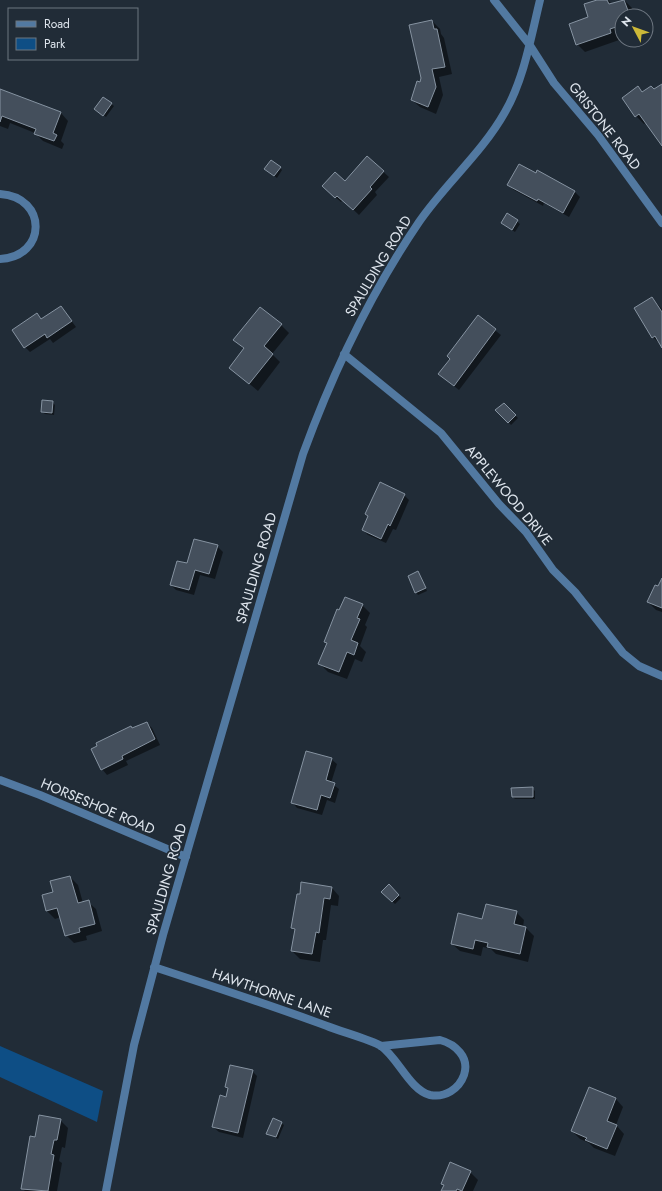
<svg xmlns="http://www.w3.org/2000/svg" width="662" height="1191" viewBox="0 0 662 1191" font-family="Jost,sans-serif">
<style>
.green{fill:#0e4e85}
.shadow{fill:#0007}
.building{fill:#444f5c;stroke:#8693a1}
.lines{fill:none;stroke-linecap:round;stroke-linejoin:round}
.minor{stroke:#5279a1;stroke-width:8}
.labels{text-anchor:middle;stroke-width:3.5;stroke-linejoin:round;paint-order:stroke}
.street-label{font-size:14px;fill:#dee5ed;stroke:#212c37}
</style>
<rect width="100%" height="100%" fill="#212c37"/>
<path class="green" d="M 0,1046 L 103,1091 L 97,1122 L 0,1077 Z"/>
<path class="shadow" d="M 600,0 L 608,0 L 612,4 L 624,0 L 632,8 L 634,16 L 622,16 L 622,36 L 617,37 L 619,40 L 585,52 L 577,44 Z
M 432,21 L 440,29 L 441,34 L 444,38 L 452,74 L 439,77 L 443,95 L 436,114 L 420,107 L 412,100 L 421,83 Z
M 662,85 L 662,145 L 646,123 L 644,124 L 636,116 L 623,98 L 638,88 L 643,93 L 654,90 Z
M 0,90 L 61,113 L 68,121 L 61,141 L 64,144 L 62,149 L 43,141 L 35,133 L 10,123 L 8,129 L 0,126 Z
M 111,104 L 114,106 L 106,117 L 98,111 Z
M 367,157 L 389,177 L 375,192 L 377,195 L 359,215 L 343,200 L 341,202 L 328,191 L 345,182 Z
M 280,168 L 282,170 L 277,178 L 268,171 Z
M 508,185 L 575,192 L 580,197 L 569,217 L 544,203 L 543,206 L 514,190 Z
M 508,214 L 520,224 L 515,232 L 502,223 Z
M 652,298 L 662,309 L 662,346 L 653,337 Z
M 61,307 L 76,327 L 53,343 L 50,339 L 30,352 L 25,347 L 42,320 Z
M 478,317 L 501,335 L 459,390 L 439,374 Z
M 281,325 L 289,333 L 272,354 L 280,362 L 258,391 L 230,368 L 244,349 L 235,340 Z
M 52,402 L 55,405 L 54,415 L 45,414 L 42,412 Z
M 504,404 L 518,418 L 511,425 L 497,410 Z
M 404,495 L 409,500 L 396,530 L 393,529 L 386,543 L 368,535 L 363,530 Z
M 217,546 L 223,552 L 215,579 L 200,575 L 194,595 L 176,590 L 171,585 L 187,565 Z
M 420,575 L 427,591 L 418,595 L 416,592 Z
M 662,580 L 662,612 L 656,610 L 648,602 Z
M 362,605 L 370,613 L 365,625 L 367,627 L 360,646 L 366,652 L 362,662 L 355,659 L 347,679 L 328,672 L 320,664 L 328,644 L 325,642 Z
M 147,723 L 152,728 L 160,745 L 126,761 L 128,765 L 107,775 L 102,769 L 133,729 Z
M 331,759 L 337,764 L 331,783 L 339,789 L 335,803 L 327,800 L 322,815 L 297,808 L 292,802 Z
M 532,788 L 535,791 L 535,799 L 515,799 L 513,797 Z
M 70,877 L 78,885 L 83,903 L 88,902 L 96,909 L 102,931 L 86,936 L 87,940 L 74,943 L 66,935 L 61,917 L 55,919 L 47,911 L 54,892 Z
M 389,885 L 401,898 L 395,904 L 383,892 Z
M 332,888 L 339,896 L 338,906 L 331,905 L 326,940 L 323,940 L 320,962 L 300,959 L 292,951 L 295,931 L 292,928 Z
M 516,912 L 524,920 L 523,927 L 526,928 L 534,936 L 528,962 L 496,954 L 491,949 L 483,947 L 481,956 L 460,951 L 452,944 L 483,920 Z
M 252,1071 L 257,1076 L 243,1138 L 219,1132 L 213,1127 L 227,1098 L 229,1090 L 226,1087 Z
M 616,1099 L 623,1107 L 616,1125 L 624,1134 L 615,1156 L 594,1148 L 589,1143 L 580,1139 L 572,1131 Z
M 60,1120 L 68,1128 L 65,1148 L 62,1147 L 59,1161 L 62,1163 L 57,1191 L 25,1191 L 22,1188 L 36,1138 Z
M 281,1123 L 284,1125 L 278,1139 L 268,1133 Z
M 470,1172 L 478,1180 L 473,1191 L 442,1191 L 444,1186 L 442,1183 Z"/>
<path class="building" d="M 597,0 L 607,0 L 609,4 L 624,0 L 630,16 L 622,16 L 622,25 L 610,29 L 611,33 L 576,45 L 569,24 L 588,17 L 584,4 Z
M 432,20 L 434,29 L 437,29 L 445,67 L 432,69 L 436,87 L 428,107 L 411,100 L 417,81 L 420,82 L 421,78 L 409,25 Z
M 662,84 L 662,146 L 639,114 L 635,117 L 622,98 L 638,86 L 642,92 L 651,86 L 654,89 Z
M 0,89 L 61,112 L 53,133 L 57,135 L 54,141 L 34,134 L 36,129 L 2,116 L 0,122 Z
M 103,97 L 112,103 L 103,116 L 94,109 Z
M 367,156 L 384,171 L 370,187 L 372,189 L 353,210 L 337,196 L 335,198 L 322,186 L 335,172 L 345,181 Z
M 271,160 L 281,167 L 274,176 L 264,169 Z
M 519,164 L 536,173 L 537,170 L 575,191 L 563,213 L 538,199 L 537,201 L 507,185 Z
M 507,213 L 518,220 L 512,230 L 501,223 Z
M 652,297 L 662,312 L 662,348 L 655,336 L 652,338 L 634,308 Z
M 61,306 L 72,321 L 47,338 L 45,334 L 24,348 L 12,330 L 37,313 L 41,319 Z
M 260,307 L 282,324 L 264,346 L 273,354 L 249,384 L 229,368 L 244,348 L 233,340 Z
M 478,315 L 496,329 L 454,386 L 438,374 L 450,359 L 447,356 Z
M 42,400 L 53,401 L 52,413 L 41,412 Z
M 504,403 L 516,415 L 508,423 L 495,410 Z
M 380,482 L 405,494 L 390,526 L 388,524 L 381,539 L 362,530 L 368,516 L 365,514 Z
M 194,539 L 218,545 L 209,574 L 195,570 L 189,590 L 170,585 L 177,561 L 187,563 Z
M 418,571 L 426,588 L 415,593 L 408,576 Z
M 662,578 L 662,608 L 647,602 L 655,585 L 658,586 Z
M 345,597 L 363,604 L 357,618 L 360,619 L 351,640 L 358,643 L 354,655 L 347,652 L 339,672 L 318,664 L 327,643 L 324,642 L 337,609 L 339,610 Z
M 147,722 L 155,739 L 122,756 L 123,759 L 101,770 L 91,749 L 97,746 L 96,743 L 131,726 L 132,728 Z
M 306,751 L 332,758 L 326,780 L 335,783 L 330,798 L 321,795 L 317,810 L 291,803 Z
M 533,787 L 533,797 L 512,797 L 511,788 Z
M 70,876 L 78,903 L 89,900 L 95,924 L 79,928 L 80,932 L 65,936 L 57,908 L 46,911 L 42,895 L 53,892 L 50,881 Z
M 301,882 L 332,887 L 330,899 L 324,898 L 319,933 L 316,932 L 312,954 L 291,951 L 295,929 L 291,928 L 297,894 L 300,894 Z
M 389,884 L 399,895 L 392,902 L 381,892 Z
M 486,904 L 517,911 L 514,924 L 526,927 L 520,954 L 487,947 L 488,943 L 475,940 L 473,949 L 451,944 L 458,913 L 482,919 Z
M 230,1065 L 253,1070 L 238,1133 L 212,1127 L 220,1095 L 226,1097 L 228,1088 L 225,1087 Z
M 589,1087 L 616,1098 L 607,1121 L 617,1125 L 607,1149 L 585,1140 L 587,1138 L 571,1131 Z
M 39,1115 L 61,1119 L 57,1140 L 54,1140 L 51,1154 L 54,1155 L 48,1191 L 21,1189 L 30,1136 L 35,1137 Z
M 273,1118 L 282,1122 L 276,1137 L 266,1134 Z
M 450,1162 L 471,1171 L 462,1191 L 457,1189 L 456,1191 L 441,1191 L 444,1185 L 441,1184 Z"/>
<g class="lines">
<path class="minor" d="M 494,0 L 529,44 L 554,83 L 598,135 L 662,223
M 0,194 C 48,197 47,257 0,259
M 344,354 L 441,433 L 499,504 L 526,532 L 553,570 L 575,592 L 623,653 L 639,666 L 662,676
M 0,780 L 40,795 L 186,857
M 154,967 C 212,986 270,1005 327,1026 C 339,1031 372,1040 381,1046 C 398,1058 410,1090 430,1095 C 445,1098 459,1089 464,1075 C 470,1057 455,1044 440,1040 L 381,1046
M 106,1191 L 134,1045 L 163,935 L 303,454 C 333,372 370,294 419,222 C 445,184 482,153 505,112 C 524,79 531,37 540,0"/>
</g>
<g class="labels">
<g class="street-label">
<text transform="translate(605 126) rotate(52)" y="5">GRISTONE ROAD</text>
<text transform="translate(378 266) rotate(-59)" y="5">SPAULDING ROAD</text>
<text transform="translate(509 495) rotate(50)" y="5">APPLEWOOD DRIVE</text>
<text transform="translate(256 568) rotate(-74)" y="5">SPAULDING ROAD</text>
<text transform="translate(98 806) rotate(23)" y="5">HORSESHOE ROAD</text>
<text transform="translate(166 879) rotate(-74)" y="5">SPAULDING ROAD</text>
<text transform="translate(272 993) rotate(19)" y="5">HAWTHORNE LANE</text>
</g>
</g>
<rect x="8" y="8" width="130" height="52" fill="#212c37" stroke="#6d7680"/>
<rect x="16" y="21" width="20" height="6" fill="#5279a1" stroke="#6d7680"/>
<text x="44" y="28" font-size="12" fill="#dee5ed">Road</text>
<rect x="16" y="38" width="20" height="12" fill="#0e4e85" stroke="#6d7680"/>
<text x="44" y="48" font-size="12" fill="#dee5ed">Park</text>
<g transform="translate(634 28) rotate(311)"><circle r="19" fill="#212c37" stroke="#6d7680"/>
<path d="M0-3L7 15L0 10L-7 15Z" fill="#cdb938"/>
<text y="-6" font-size="11" font-weight="bold" text-anchor="middle" fill="#dee5ed">N</text>
</g>
</svg>
